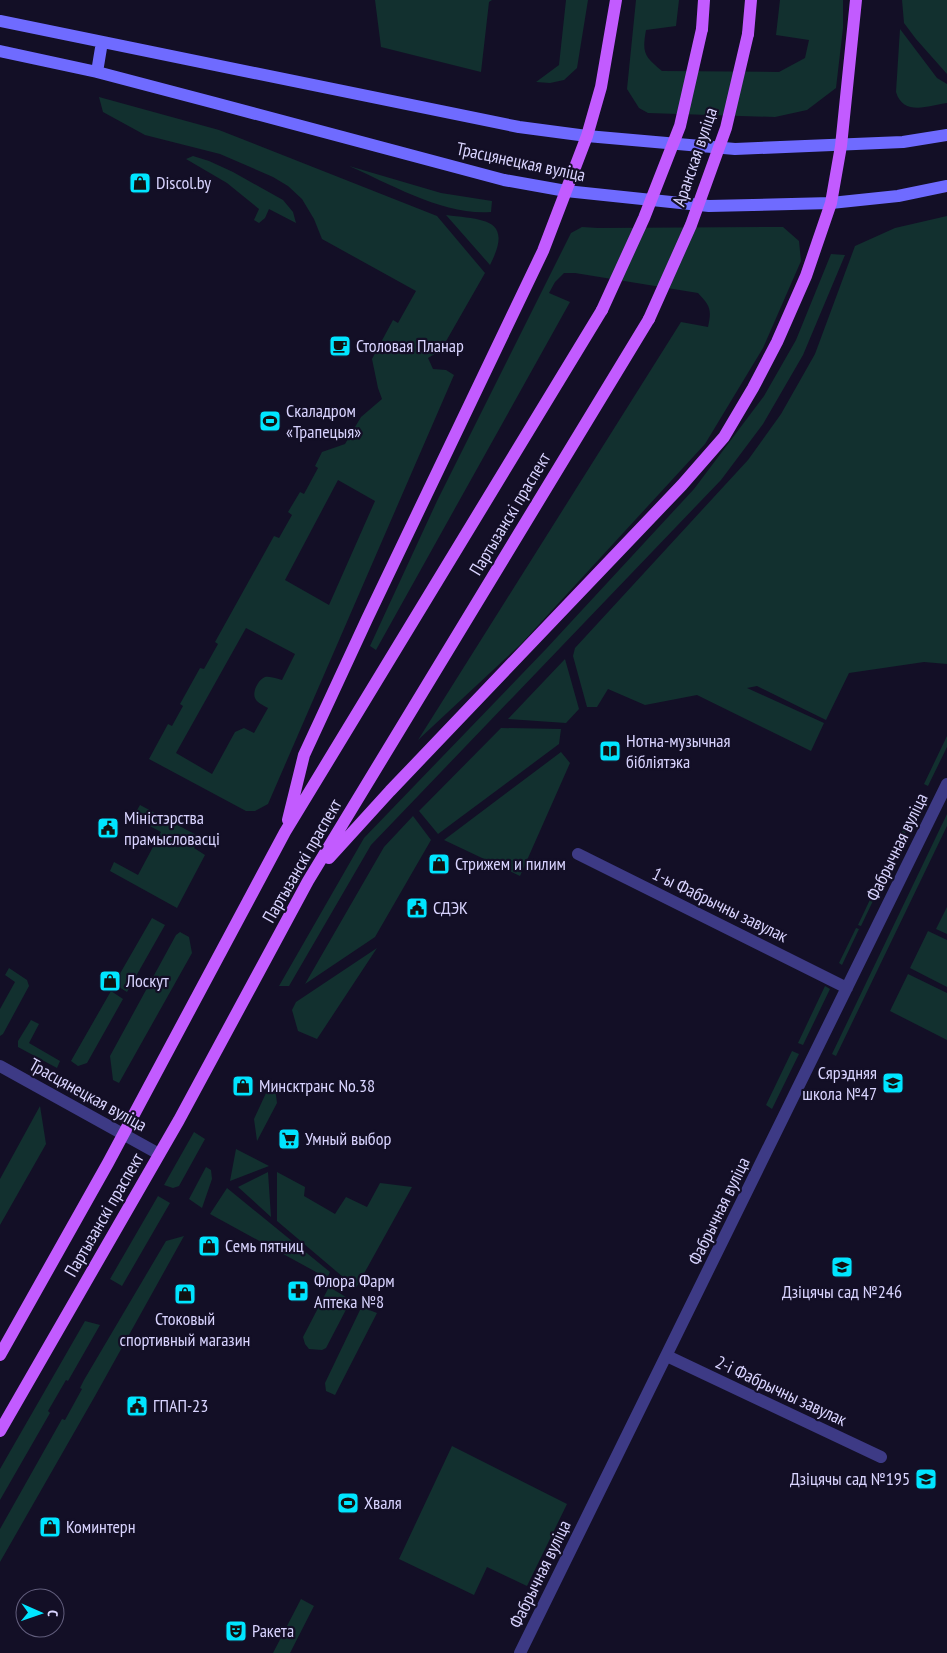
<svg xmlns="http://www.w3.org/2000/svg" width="947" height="1653" viewBox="0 0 947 1653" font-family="'PT Sans Narrow',sans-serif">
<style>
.green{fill:#12302f;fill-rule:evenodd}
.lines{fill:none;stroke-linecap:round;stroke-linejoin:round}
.street{stroke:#3d3a85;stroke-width:12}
.secondary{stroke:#6f6bff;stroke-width:12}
.primary{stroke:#c25bff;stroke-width:12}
.primary-bridge{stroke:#c25bff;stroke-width:12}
.labels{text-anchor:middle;stroke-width:4.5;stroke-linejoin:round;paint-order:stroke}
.street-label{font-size:18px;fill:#d9d4ff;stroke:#130f26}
.poi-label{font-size:18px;fill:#d9d4ff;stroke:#130f26;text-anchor:start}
</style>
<rect width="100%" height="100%" fill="#130f26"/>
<path class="green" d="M 375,0 L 492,0 L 489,2 L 481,72 L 381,47 Z
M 566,0 L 588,0 L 577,68 L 564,80 L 550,83 L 536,82 L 559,65 Z
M 636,0 L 679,0 L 676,26 L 646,30 C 642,53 644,56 662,71 L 779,72 L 805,58 L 809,40 L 776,35 L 780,0 L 843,0 L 843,28 L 836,88 L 807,110 L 775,117 L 648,113 L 639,108 L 627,89 Z
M 902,0 L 947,0 L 947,74 L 916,39 L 904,23 Z
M 900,29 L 937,78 L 947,84 L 947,103 C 928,106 903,116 896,92 Z
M 99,97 L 219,130 L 437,216 L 485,273 L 441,350 L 428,358 L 433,369 L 446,370 L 454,375 L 268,804 L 255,811 L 246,811 L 149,759 L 168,724 L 172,726 L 183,706 L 180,704 L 200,668 L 204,669 L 218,644 L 215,642 L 274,536 L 279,538 L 292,515 L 288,512 L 300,492 L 304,494 L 318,468 L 315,466 L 322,452 L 345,444 L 361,417 L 382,399 L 378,388 L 372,359 L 393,320 L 398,323 L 416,291 L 322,239 L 314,219 L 302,199 L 288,186 L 273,177 L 220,154 L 145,135 L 103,112 ZM 338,480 L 375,501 L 329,605 L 285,580 ZM 246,628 L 295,654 L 282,680 C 277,679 271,676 265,677 C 259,679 252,691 255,698 C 257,703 263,705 268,708 L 254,733 L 244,728 L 235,732 L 212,774 L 176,753 Z
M 193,156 L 209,161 L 233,172 L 283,200 L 293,212 L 296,223 L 269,209 L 265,218 L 259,223 L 254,220 L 259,209 L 227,183 L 186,159 Z
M 349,166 L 441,193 L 492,201 L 491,212 C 445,216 390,184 349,166 Z
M 446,215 C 484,220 514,218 490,265 Z
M 947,216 L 947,664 L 924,662 L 849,673 L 826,720 L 757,686 L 747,688 L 824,723 L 811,751 L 697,695 L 645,705 L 608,689 L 597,707 L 587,707 L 573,656 L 575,648 L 748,460 L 781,414 L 815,354 L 855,246 L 895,228 Z
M 582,227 L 598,228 L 783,227 L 799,241 L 801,261 L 763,348 L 705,444 L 521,644 L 418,740 L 681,322 L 708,327 C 712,309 710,306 698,293 L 575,273 L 564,273 L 555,282 L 549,293 L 570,302 L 376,650 L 370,646 L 437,501 L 571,233 Z
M 831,254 L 845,255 L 803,355 L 763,424 L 721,480 L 371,845 L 289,986 L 279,986 L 364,838 L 546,649 L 694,489 L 764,396 L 796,340 Z
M 565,659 L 579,709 L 566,723 L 508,719 Z
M 501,728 L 561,729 L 559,744 L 438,834 L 419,811 Z
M 947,736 L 947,747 L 928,786 L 924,784 Z
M 561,752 L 570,763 L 520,876 L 444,840 Z
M 919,796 L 922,798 L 861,926 L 858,925 Z
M 140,805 L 200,837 L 194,848 L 205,855 L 177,908 L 110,871 L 114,862 L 138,875 L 161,832 L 133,817 Z
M 947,814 L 947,826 L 836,1056 L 832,1054 Z
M 413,816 L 431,840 L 375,937 L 305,984 L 384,847 Z
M 947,907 L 947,934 L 936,929 Z
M 152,918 L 165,925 L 127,992 L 114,984 Z
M 856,928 L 859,929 L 842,965 L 839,963 Z
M 928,931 L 947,940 L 947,987 L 910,968 Z
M 180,932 L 189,937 L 192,953 L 119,1083 L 113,1080 L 110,1056 L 176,935 Z
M 377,948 L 317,1039 L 298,1031 L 292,1010 L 296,1002 Z
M 9,968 L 27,980 L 29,986 L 3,1034 L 0,1036 L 0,1009 L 15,982 L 5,975 Z
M 908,974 L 947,993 L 947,1040 L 890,1011 Z
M 825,986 L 830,989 L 803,1045 L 798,1043 Z
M 111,991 L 123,999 L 87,1063 L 78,1066 L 71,1061 Z
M 31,1020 L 39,1024 L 29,1043 L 60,1061 L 57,1068 L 18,1047 L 18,1041 Z
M 792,1051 L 799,1054 L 772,1109 L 766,1105 Z
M 271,1088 L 275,1088 L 277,1103 L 257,1141 L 254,1119 L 266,1093 Z
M 40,1106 L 46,1144 L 0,1225 L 0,1179 Z
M 194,1132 L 205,1139 L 179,1186 L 173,1188 L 164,1185 Z
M 236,1149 L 269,1166 L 230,1181 Z
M 206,1167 L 211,1170 L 212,1179 L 202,1208 L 189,1199 Z
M 268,1172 L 271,1217 L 238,1187 Z
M 277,1172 L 305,1187 L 304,1196 L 335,1214 L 346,1197 L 367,1207 L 380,1183 L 412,1187 L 356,1288 L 277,1221 Z
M 227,1188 L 330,1272 L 327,1278 L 210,1214 Z
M 158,1196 L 170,1203 L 122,1286 L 110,1279 Z
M 184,1236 L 95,1396 L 0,1562 L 0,1529 L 62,1419 L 65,1420 L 82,1389 L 80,1388 L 84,1380 L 166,1241 Z
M 329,1287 L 351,1300 L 326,1348 L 322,1350 L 309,1349 L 305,1344 L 303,1337 Z
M 364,1308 L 377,1313 L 335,1395 L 326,1391 L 325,1383 L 360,1310 Z
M 85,1321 L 100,1325 L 68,1381 L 66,1380 L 48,1411 L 50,1413 L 0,1500 L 0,1469 Z
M 452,1446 L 567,1504 L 527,1586 L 487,1567 L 474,1595 L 399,1559 Z
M 301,1599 L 314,1606 L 290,1653 L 273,1653 Z"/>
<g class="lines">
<path class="street" d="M 578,854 L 847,988
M 0,1066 L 159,1154
M 667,1356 L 881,1457
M 520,1653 L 947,784"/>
<path class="secondary" d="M 0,21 L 519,127 L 587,136 L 735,149 L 903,142 L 947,135
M 0,51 L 97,72 L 215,103 L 504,180 L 566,191 L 709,206 L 831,203 L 898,196 L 947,186
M 97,72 L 102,42"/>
<path class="primary" d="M 702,29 L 704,0
M 748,34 L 751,0
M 288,820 L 304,755 L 367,619 L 543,251 L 587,136 L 601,87 L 616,0
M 329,858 L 390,791 L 682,485 L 724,437 L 753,388 L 777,342 L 806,276 L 831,203 L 841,146 L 856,0
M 0,1355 L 108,1163 L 285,832 L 602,310
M 0,1431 L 179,1120 L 308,881 L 649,319"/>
<path class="primary-bridge" d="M 602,310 L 644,218 L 680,126 L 702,29
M 649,319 L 691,225 L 726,128 L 748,34"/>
</g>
<defs>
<g id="shop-square" transform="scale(1.125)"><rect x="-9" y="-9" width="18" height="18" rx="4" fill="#00e5ff" stroke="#130f26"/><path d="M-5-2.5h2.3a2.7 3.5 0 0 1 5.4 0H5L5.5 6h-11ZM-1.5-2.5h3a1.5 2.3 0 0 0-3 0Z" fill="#111"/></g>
<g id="cafe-square" transform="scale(1.125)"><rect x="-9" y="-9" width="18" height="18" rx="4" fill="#00e5ff" stroke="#130f26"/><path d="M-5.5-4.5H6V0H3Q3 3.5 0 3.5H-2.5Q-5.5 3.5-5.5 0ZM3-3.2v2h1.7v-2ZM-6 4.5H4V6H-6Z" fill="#111"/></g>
<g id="stadium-square" transform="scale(1.125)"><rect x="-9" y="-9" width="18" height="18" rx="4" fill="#00e5ff" stroke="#130f26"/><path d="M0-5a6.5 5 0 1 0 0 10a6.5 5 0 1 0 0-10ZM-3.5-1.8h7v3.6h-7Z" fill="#111"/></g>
<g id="library-square" transform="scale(1.125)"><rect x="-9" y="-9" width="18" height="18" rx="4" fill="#00e5ff" stroke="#130f26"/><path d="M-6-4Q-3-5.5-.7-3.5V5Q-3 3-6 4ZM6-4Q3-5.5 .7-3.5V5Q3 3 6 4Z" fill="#111"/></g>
<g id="civic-square" transform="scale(1.125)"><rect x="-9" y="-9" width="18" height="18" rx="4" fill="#00e5ff" stroke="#130f26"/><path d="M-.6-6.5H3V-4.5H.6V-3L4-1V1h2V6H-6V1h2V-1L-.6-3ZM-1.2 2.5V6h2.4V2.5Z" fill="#111"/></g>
<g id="school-square" transform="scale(1.125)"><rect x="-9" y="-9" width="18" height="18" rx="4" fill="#00e5ff" stroke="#130f26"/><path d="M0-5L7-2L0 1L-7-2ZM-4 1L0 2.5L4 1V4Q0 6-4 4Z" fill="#111"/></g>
<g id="supermarket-square" transform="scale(1.125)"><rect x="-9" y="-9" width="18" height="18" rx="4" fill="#00e5ff" stroke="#130f26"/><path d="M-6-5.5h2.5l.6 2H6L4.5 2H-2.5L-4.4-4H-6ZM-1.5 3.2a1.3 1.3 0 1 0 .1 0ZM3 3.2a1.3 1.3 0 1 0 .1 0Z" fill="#111"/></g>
<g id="pharmacy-square" transform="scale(1.125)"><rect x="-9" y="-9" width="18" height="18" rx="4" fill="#00e5ff" stroke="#130f26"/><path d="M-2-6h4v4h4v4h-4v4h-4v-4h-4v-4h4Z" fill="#111"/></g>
<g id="theatre-square" transform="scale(1.125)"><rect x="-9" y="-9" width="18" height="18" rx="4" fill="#00e5ff" stroke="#130f26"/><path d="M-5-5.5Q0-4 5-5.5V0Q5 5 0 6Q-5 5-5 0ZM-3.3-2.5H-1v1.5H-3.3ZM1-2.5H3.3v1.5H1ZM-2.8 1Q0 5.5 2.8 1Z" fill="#111"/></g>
</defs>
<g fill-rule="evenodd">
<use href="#shop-square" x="140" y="183"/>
<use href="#cafe-square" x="340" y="346"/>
<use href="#stadium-square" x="270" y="421"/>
<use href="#library-square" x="610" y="751"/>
<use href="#civic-square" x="108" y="828"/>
<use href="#shop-square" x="439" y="864"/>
<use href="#civic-square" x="417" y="908"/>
<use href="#shop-square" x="110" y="981"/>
<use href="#school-square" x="893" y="1083"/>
<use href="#shop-square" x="243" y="1086"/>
<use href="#supermarket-square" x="289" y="1139"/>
<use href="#shop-square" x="209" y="1246"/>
<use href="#school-square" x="842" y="1267"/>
<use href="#pharmacy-square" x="298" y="1291"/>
<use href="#shop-square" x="185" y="1294"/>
<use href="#civic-square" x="137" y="1406"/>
<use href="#school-square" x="926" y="1479"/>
<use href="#stadium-square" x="348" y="1503"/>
<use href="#shop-square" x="50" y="1527"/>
<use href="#theatre-square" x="236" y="1631"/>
</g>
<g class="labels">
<g class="street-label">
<text transform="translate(695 157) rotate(-71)" y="6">Аранская вуліца</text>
<text transform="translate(521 162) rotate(12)" y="6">Трасцянецкая вуліца</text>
<text transform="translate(510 514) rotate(-59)" y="6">Партызанскі праспект</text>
<text transform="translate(897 847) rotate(-64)" y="6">Фабрычная вуліца</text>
<text transform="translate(302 861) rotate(-60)" y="6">Партызанскі праспект</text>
<text transform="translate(720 905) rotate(26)" y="6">1-ы Фабрычны завулак</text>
<text transform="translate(88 1095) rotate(29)" y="6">Трасцянецкая вуліца</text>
<text transform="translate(719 1211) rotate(-64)" y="6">Фабрычная вуліца</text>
<text transform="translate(104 1215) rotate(-60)" y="6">Партызанскі праспект</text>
<text transform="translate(781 1391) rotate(25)" y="6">2-і Фабрычны завулак</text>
<text transform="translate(540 1574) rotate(-64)" y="6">Фабрычная вуліца</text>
</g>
<g class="poi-label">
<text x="156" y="189">Discol.by</text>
<text x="356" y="352">Столовая Планар</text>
<text x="286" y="417">Скаладром<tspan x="286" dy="21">«Трапецыя»</tspan></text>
<text x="626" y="747">Нотна-музычная<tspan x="626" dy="21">бібліятэка</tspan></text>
<text x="124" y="824">Міністэрства<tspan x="124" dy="21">прамысловасці</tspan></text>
<text x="455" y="870">Стрижем и пилим</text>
<text x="433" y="914">СДЭК</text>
<text x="126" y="987">Лоскут</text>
<text x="877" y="1079" text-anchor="end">Сярэдняя<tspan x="877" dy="21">школа №47</tspan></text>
<text x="259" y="1092">Минсктранс No.38</text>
<text x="305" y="1145">Умный выбор</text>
<text x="225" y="1252">Семь пятниц</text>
<text x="314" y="1287">Флора Фарм<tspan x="314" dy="21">Аптека №8</tspan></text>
<text x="842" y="1298" text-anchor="middle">Дзіцячы сад №246</text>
<text x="185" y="1325" text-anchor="middle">Стоковый<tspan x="185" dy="21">спортивный магазин</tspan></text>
<text x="153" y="1412">ГПАП-23</text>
<text x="910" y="1485" text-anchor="end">Дзіцячы сад №195</text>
<text x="364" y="1509">Хваля</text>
<text x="66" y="1533">Коминтерн</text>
<text x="252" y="1637">Ракета</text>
</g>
</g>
<g transform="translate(40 1613) rotate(92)"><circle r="24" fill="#130f26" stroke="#625e7d"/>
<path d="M0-4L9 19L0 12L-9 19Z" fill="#00e5ff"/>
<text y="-8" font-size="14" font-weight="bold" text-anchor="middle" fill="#d9d4ff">С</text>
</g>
</svg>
